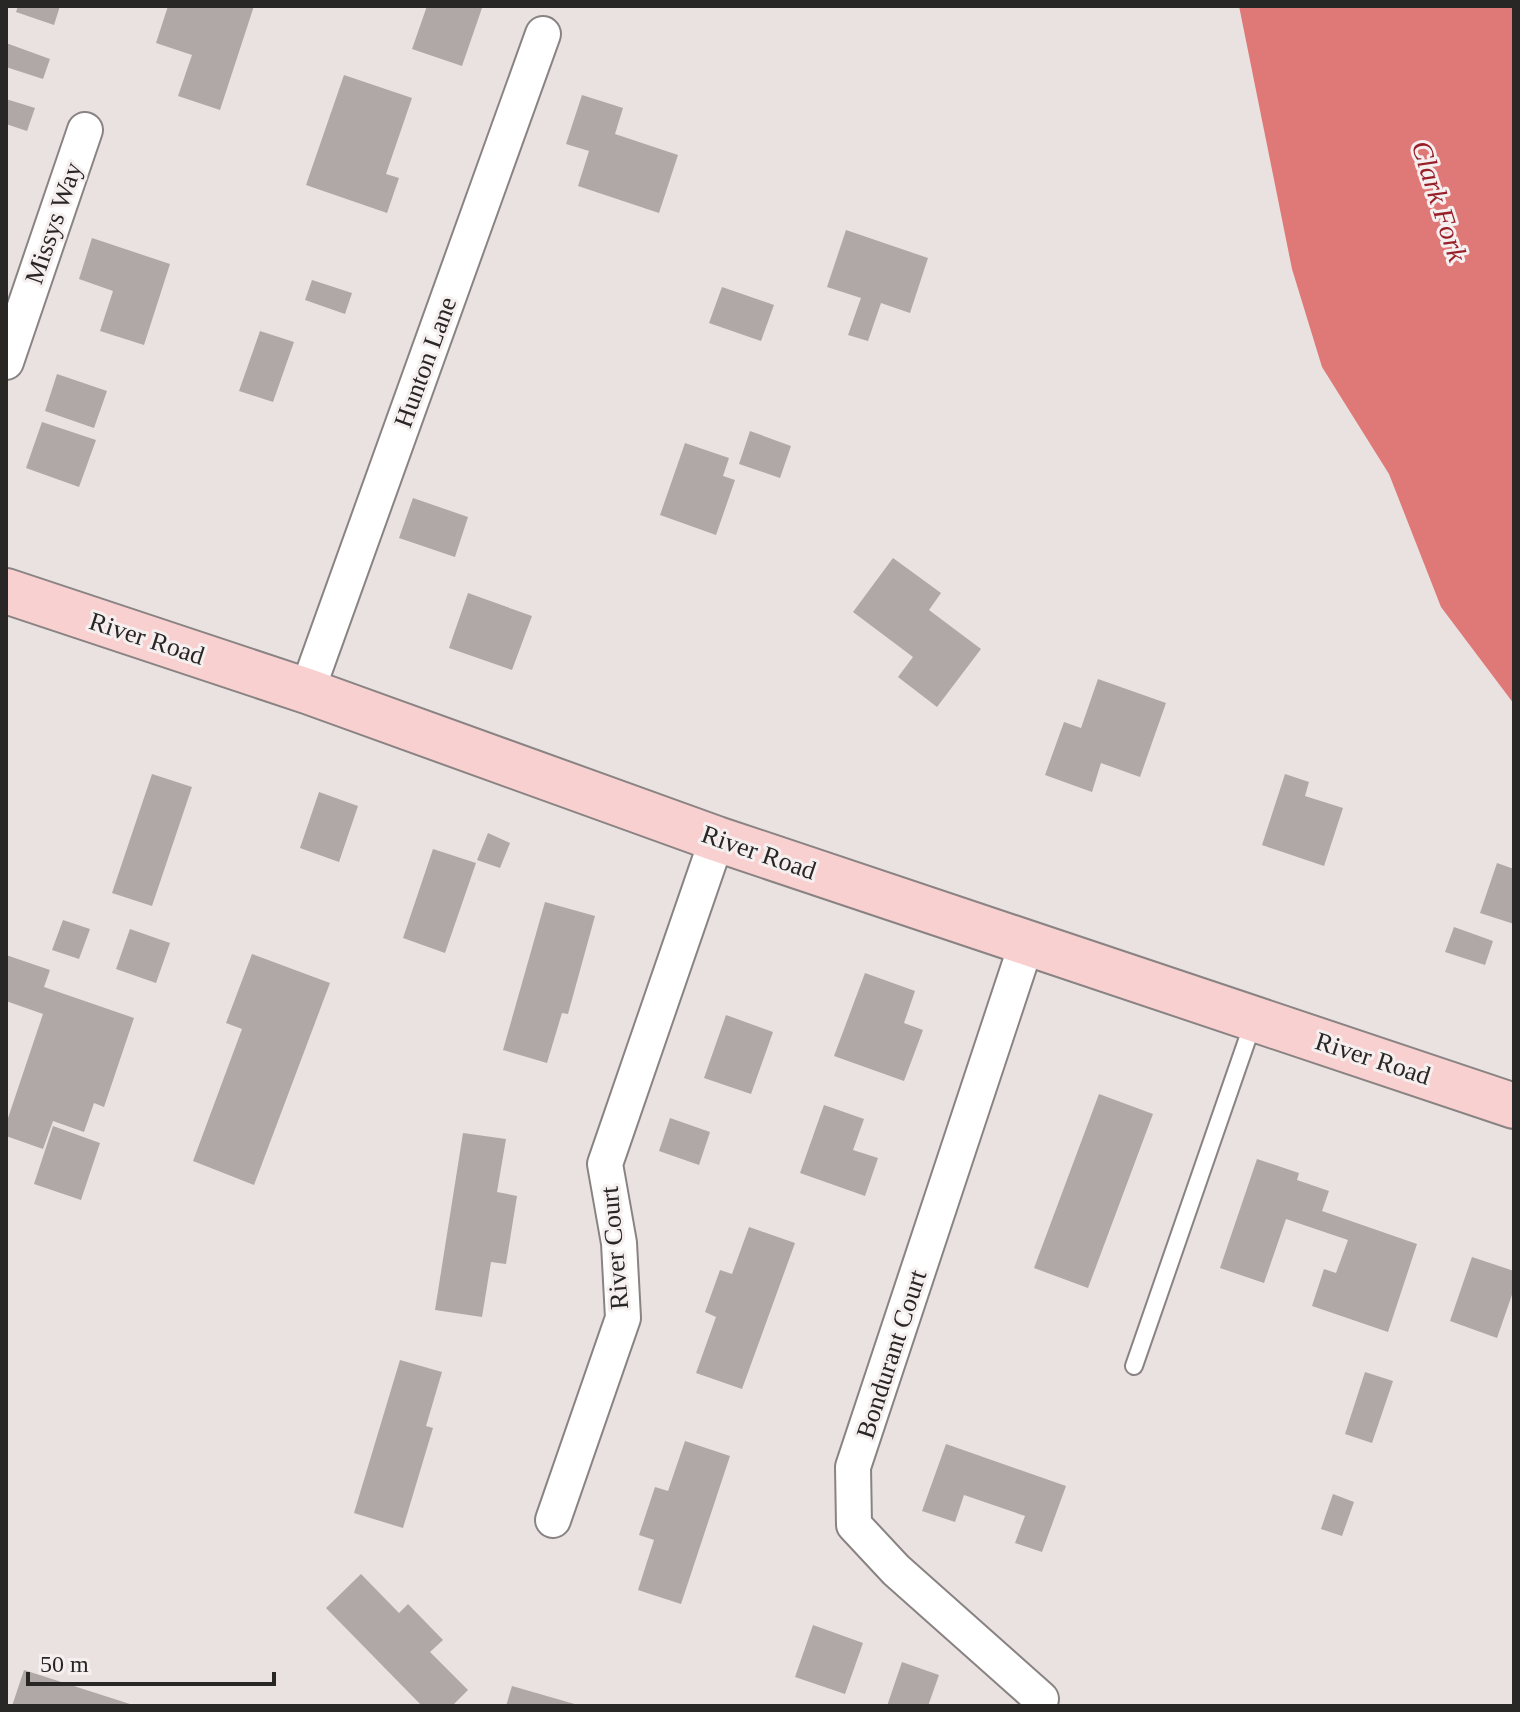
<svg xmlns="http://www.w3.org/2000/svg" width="1520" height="1712" viewBox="0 0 1520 1712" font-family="'Times New Roman',serif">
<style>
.water{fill:#df7977}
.building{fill:#afa8a7}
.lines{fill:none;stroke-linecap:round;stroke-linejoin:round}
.lane-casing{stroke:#8a8383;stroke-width:20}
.street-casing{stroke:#8a8383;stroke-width:38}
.secondary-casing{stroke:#8a8383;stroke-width:48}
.lane{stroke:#fff;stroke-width:16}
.street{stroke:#fff;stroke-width:34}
.secondary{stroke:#f9d0d0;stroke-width:44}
.labels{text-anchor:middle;stroke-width:6;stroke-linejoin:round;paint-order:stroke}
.street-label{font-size:26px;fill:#292626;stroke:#f6efef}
.water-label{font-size:28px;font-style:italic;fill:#981e28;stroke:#f6efef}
</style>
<rect width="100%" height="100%" fill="#e9e2e1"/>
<path class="water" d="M 1239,6 L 1514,6 L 1514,704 L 1441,607 L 1389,474 L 1322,367 L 1292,269 Z"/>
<path class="building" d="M 18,6 L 60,6 L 54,25 L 16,12 Z
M 168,6 L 254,6 L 220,110 L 178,96 L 192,55 L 156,43 Z
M 427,6 L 476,6 L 482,8 L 462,66 L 412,49 Z
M 6,43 L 50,59 L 43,79 L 6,67 Z
M 344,75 L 412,98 L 386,174 L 399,178 L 387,213 L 306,185 Z
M 582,95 L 623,108 L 615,134 L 678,155 L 659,213 L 578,186 L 589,151 L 566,144 Z
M 6,99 L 35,108 L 27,131 L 6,124 Z
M 846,230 L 928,258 L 910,313 L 881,303 L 868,341 L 848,335 L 861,298 L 827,287 Z
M 92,238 L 170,264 L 144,345 L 100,331 L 113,291 L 79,279 Z
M 312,280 L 352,293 L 345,314 L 305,300 Z
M 722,287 L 774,305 L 761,341 L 709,323 Z
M 260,331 L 294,342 L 273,402 L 239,391 Z
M 57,374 L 107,391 L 94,428 L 45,411 Z
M 42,422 L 96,440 L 79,487 L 26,468 Z
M 750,431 L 791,446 L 780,478 L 739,464 Z
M 685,443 L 729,458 L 723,476 L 735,480 L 716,535 L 660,515 Z
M 413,498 L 468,517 L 455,557 L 399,538 Z
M 893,558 L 941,593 L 929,610 L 981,649 L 937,707 L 898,677 L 913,657 L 853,612 Z
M 468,593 L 532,616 L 512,670 L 449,648 Z
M 1098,679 L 1166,703 L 1140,777 L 1101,763 L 1092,792 L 1045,775 L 1064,722 L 1081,728 Z
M 152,774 L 192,787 L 152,906 L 112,893 Z
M 1285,774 L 1309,782 L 1305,796 L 1343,808 L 1324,866 L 1262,845 Z
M 319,792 L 358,806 L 339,862 L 300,848 Z
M 488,833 L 510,843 L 500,868 L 477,860 Z
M 433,849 L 476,863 L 445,953 L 403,938 Z
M 1497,863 L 1514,869 L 1514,924 L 1480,913 Z
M 545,902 L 595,916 L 568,1014 L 562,1013 L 547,1063 L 503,1050 Z
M 63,920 L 90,929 L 79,959 L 52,950 Z
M 1454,927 L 1493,941 L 1485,965 L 1445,952 Z
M 130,929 L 170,943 L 156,983 L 116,969 Z
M 252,954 L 330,983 L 254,1185 L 193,1161 L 242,1029 L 226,1023 Z
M 6,955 L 50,970 L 44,987 L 134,1018 L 104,1107 L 94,1103 L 84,1132 L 53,1121 L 43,1149 L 6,1136 L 6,1124 L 43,1014 L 6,1001 Z
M 865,973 L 915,991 L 904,1023 L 923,1030 L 904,1081 L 834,1056 Z
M 726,1015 L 773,1032 L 751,1094 L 704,1078 Z
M 1099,1094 L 1153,1114 L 1088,1288 L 1034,1268 Z
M 824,1105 L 864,1119 L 853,1150 L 878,1158 L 865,1196 L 800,1173 Z
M 670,1118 L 710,1132 L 699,1165 L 659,1151 Z
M 53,1126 L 100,1143 L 81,1200 L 34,1184 Z
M 463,1133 L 506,1139 L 497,1192 L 517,1196 L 506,1264 L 491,1262 L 482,1317 L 435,1310 Z
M 1257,1159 L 1299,1173 L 1297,1180 L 1329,1191 L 1322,1211 L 1417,1244 L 1388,1332 L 1312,1306 L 1324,1269 L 1336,1273 L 1348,1240 L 1286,1219 L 1264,1283 L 1220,1268 Z
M 749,1227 L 795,1243 L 742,1389 L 696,1373 L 716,1317 L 705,1312 L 720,1270 L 732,1274 Z
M 1472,1257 L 1514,1271 L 1514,1289 L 1497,1338 L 1450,1321 Z
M 400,1360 L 442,1372 L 426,1426 L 433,1428 L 403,1528 L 354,1513 Z
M 1365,1372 L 1393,1381 L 1372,1443 L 1345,1434 Z
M 685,1441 L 730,1456 L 681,1604 L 638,1590 L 654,1540 L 639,1535 L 655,1487 L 668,1491 Z
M 946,1444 L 1066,1486 L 1042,1552 L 1015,1543 L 1025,1516 L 964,1495 L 955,1522 L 922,1511 Z
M 1333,1494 L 1354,1502 L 1342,1536 L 1321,1529 Z
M 361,1574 L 399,1613 L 408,1604 L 443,1640 L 430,1652 L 468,1690 L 452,1706 L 422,1706 L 326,1608 Z
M 813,1625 L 863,1643 L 845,1694 L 795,1677 Z
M 902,1662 L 939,1675 L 928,1706 L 887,1706 Z
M 24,1670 L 133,1705 L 133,1706 L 12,1706 Z
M 512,1686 L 578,1705 L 578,1706 L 506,1706 Z"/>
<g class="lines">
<g class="lane-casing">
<path id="lane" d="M 1134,1366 L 1254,1020"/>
</g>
<g class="street-casing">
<path id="street" d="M 6,362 L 85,130
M 307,691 L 543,34
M 1027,942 L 853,1467 L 854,1525 L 896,1570 L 1041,1699
M 553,1520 L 623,1318 L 619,1243 L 605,1164 L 717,839"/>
</g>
<g class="secondary-casing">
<path id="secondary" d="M 6,591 L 307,691 L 717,839 L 1514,1106"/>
</g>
<use href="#lane" class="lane"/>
<use href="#street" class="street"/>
<use href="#secondary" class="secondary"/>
</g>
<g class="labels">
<g class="street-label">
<text transform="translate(53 223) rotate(-71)" y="9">Missys Way</text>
<text transform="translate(425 362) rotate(-70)" y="9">Hunton Lane</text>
<text transform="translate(147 638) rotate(18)" y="9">River Road</text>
<text transform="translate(759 852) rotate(19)" y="9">River Road</text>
<text transform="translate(1373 1058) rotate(18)" y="9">River Road</text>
<text transform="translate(614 1248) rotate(-95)" y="9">River Court</text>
<text transform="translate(891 1354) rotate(-72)" y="9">Bondurant Court</text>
</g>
<g class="water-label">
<text transform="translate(1440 201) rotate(72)" y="10">Clark Fork</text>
</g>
</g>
<rect width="1520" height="1712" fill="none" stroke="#292626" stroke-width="16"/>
<path d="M28 1672v12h246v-12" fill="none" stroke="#292626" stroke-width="4"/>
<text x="40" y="1672" font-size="24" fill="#292626" stroke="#f6efef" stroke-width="6" paint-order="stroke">50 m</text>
</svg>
